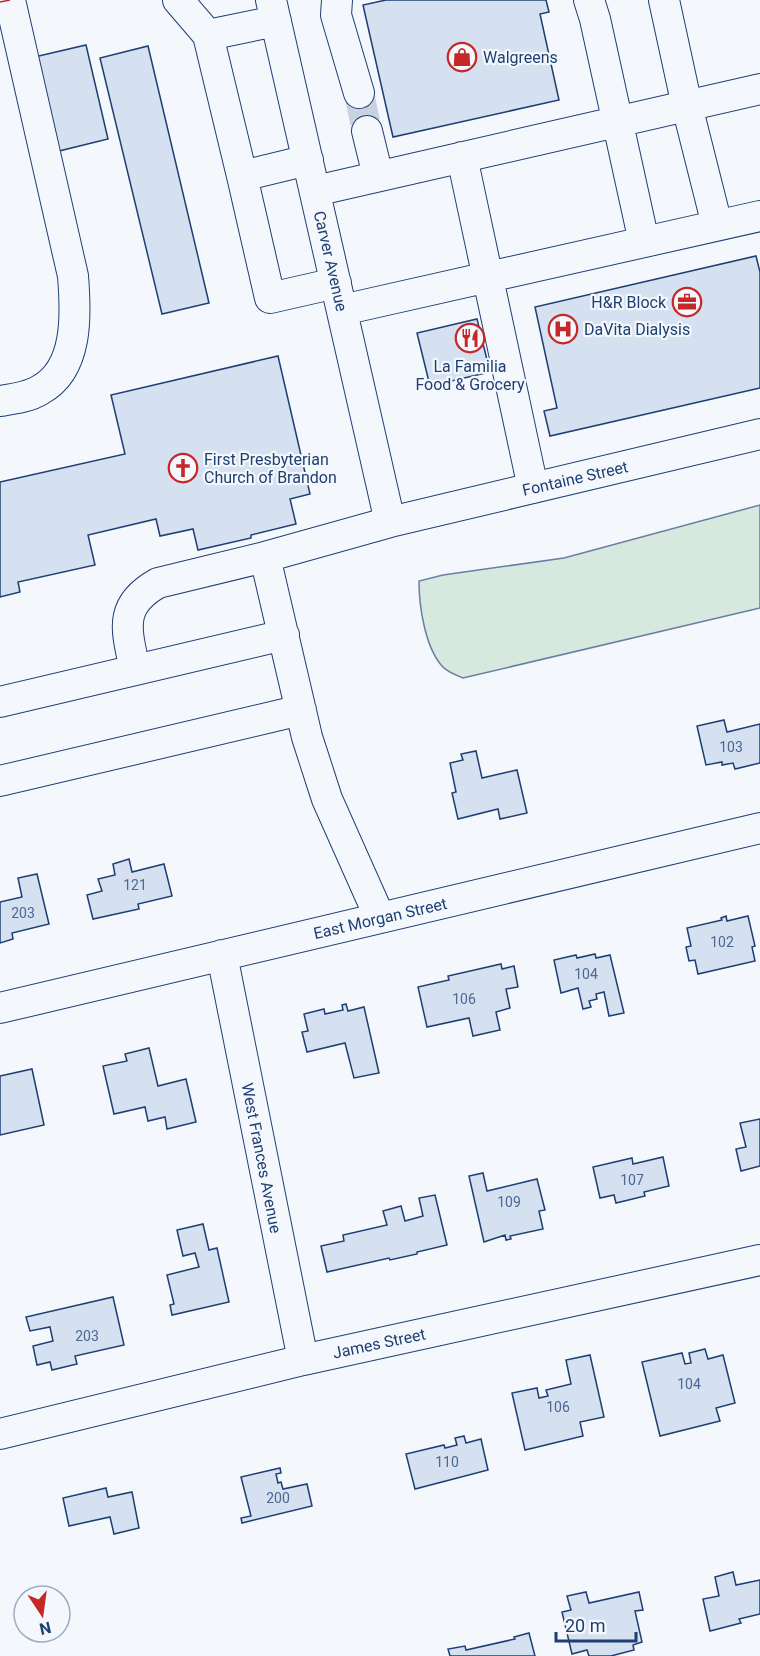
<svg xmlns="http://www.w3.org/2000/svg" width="760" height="1656" viewBox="0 0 760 1656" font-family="Roboto,sans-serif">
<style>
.green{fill:#d7e8df;stroke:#687fa3;stroke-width:1.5}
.building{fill:#d5e0f0;stroke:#1d3f73;stroke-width:1.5}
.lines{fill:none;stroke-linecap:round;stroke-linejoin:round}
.minor-tunnel{stroke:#c9d2e0;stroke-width:30;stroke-dasharray:30 15;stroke-linecap:butt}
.minor-casing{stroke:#1d3f73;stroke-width:32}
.minor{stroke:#f4f7fb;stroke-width:30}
.power{stroke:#c62828;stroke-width:1.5;stroke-dasharray:21 4.5 3 4.5;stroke-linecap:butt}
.labels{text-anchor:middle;stroke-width:4.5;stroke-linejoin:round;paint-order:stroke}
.number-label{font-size:14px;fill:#4b6792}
.poi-label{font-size:16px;fill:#1d3f73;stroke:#f4f7fb;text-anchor:start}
.street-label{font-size:16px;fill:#1d3f73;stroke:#f4f7fb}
</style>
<rect width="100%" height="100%" fill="#f4f7fb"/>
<path class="green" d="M 760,505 L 760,608 L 463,678 C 456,675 447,672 442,666 C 425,647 419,606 419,581 L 443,575 L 564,558 Z"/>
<path class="building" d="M 386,0 L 546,0 L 549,12 L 540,14 L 559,100 L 393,137 L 363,5 Z
M 86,45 L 108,139 L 59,151 L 30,58 Z
M 148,46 L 209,303 L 162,314 L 100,58 Z
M 756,256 L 760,272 L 760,388 L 550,436 L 544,411 L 557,408 L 535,307 Z
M 477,319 L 490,372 L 430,386 L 417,333 Z
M 278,356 L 310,494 L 290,499 L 296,524 L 251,535 L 251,538 L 198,550 L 193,529 L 160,536 L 156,519 L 88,535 L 95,565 L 18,582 L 20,592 L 0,597 L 0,482 L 125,454 L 111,395 Z
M 724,720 L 727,732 L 760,724 L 760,763 L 735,769 L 733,763 L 722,765 L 722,762 L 706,765 L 697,726 Z
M 476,751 L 482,778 L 517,770 L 527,813 L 500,819 L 498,809 L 458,819 L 452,793 L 456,792 L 450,763 L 463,760 L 461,754 Z
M 129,859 L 132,872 L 164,864 L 172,896 L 138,904 L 139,909 L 93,919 L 87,895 L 102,891 L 98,879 L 115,875 L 113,864 Z
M 37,874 L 49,924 L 12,933 L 13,939 L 0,943 L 0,902 L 22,897 L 18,878 Z
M 726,916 L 727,921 L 748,916 L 755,946 L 752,947 L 755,961 L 698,974 L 695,960 L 689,961 L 686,947 L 691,946 L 687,928 L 722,920 L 721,918 Z
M 595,954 L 596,958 L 610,955 L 624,1013 L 609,1016 L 604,992 L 596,994 L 597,999 L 589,1001 L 591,1007 L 583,1009 L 578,988 L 561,993 L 554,960 L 576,955 L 577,958 Z
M 501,964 L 502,969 L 514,966 L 518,987 L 506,989 L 510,1008 L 496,1012 L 500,1030 L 473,1036 L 469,1018 L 427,1027 L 418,987 L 449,980 L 448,976 Z
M 346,1004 L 348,1011 L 364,1007 L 379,1073 L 354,1078 L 345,1043 L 307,1052 L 302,1032 L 308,1031 L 304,1014 L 324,1009 L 325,1014 L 343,1010 L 342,1005 Z
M 149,1048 L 158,1086 L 186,1079 L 196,1122 L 167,1129 L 165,1117 L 148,1121 L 145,1107 L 114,1114 L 103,1066 L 127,1061 L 125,1054 Z
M 32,1069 L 44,1125 L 0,1135 L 0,1076 Z
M 760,1119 L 760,1166 L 741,1171 L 736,1149 L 746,1147 L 740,1123 Z
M 663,1157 L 669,1186 L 644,1192 L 645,1196 L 616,1203 L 614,1195 L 600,1198 L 593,1167 L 632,1158 L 633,1164 Z
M 483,1173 L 487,1191 L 537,1179 L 545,1210 L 539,1211 L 543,1229 L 510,1236 L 511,1239 L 506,1240 L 505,1235 L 484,1242 L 469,1176 Z
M 435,1195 L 447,1245 L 417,1252 L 417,1254 L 390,1260 L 389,1258 L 327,1272 L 321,1246 L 344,1241 L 343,1235 L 387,1225 L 383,1211 L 401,1206 L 405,1221 L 423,1216 L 419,1198 Z
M 203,1224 L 209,1250 L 217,1248 L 229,1302 L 172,1315 L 170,1305 L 174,1304 L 167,1275 L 199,1267 L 195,1253 L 183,1256 L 177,1230 Z
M 113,1297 L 124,1345 L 75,1356 L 77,1364 L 52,1370 L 50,1362 L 37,1365 L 33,1346 L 53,1341 L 50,1327 L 30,1331 L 26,1317 Z
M 705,1349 L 708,1359 L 723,1355 L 735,1403 L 716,1408 L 720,1421 L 660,1436 L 642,1362 L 682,1353 L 685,1364 L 691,1363 L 689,1353 Z
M 590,1355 L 604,1417 L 580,1422 L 583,1436 L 525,1450 L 512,1393 L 537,1388 L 539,1398 L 548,1396 L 546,1390 L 571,1384 L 566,1360 Z
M 464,1436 L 466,1443 L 481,1439 L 488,1470 L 415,1489 L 406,1454 L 444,1445 L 445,1448 L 457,1445 L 455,1438 Z
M 280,1468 L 281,1473 L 276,1474 L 278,1483 L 281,1482 L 283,1489 L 307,1484 L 312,1506 L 242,1523 L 241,1518 L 251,1516 L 241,1477 Z
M 106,1488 L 108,1497 L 132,1492 L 139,1528 L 114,1534 L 110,1517 L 69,1526 L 63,1498 Z
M 733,1572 L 736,1585 L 760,1580 L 760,1614 L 739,1619 L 741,1623 L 710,1631 L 703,1599 L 719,1596 L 715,1577 Z
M 586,1592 L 589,1603 L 639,1592 L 643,1610 L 635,1611 L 642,1642 L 633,1645 L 634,1650 L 611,1656 L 589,1656 L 587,1650 L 572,1654 L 562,1612 L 571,1610 L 567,1596 Z
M 529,1633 L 535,1656 L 450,1656 L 448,1649 L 465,1646 L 466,1650 L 515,1639 L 514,1637 Z"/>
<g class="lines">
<path class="minor-tunnel" d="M 359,93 L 367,131"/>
<g class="minor-casing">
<path id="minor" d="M 178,0 L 208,35 L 276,21
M 271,0 L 390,522
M 337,0 L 336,15 L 359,93
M 589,0 L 595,19 L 644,242
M 664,0 L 687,106 L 717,225
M 208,35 L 242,176 L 308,160
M 367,131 L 378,176
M 462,157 L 533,488
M 242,176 L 270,298 L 336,283
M 315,191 L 760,89
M 342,310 L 760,216
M 0,401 C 13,399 29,397 40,390 C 79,369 76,313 73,276 L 10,0
M 135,670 C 127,631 117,606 158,583 L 265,557
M 0,702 L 284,635
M 0,781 L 301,710
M 380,918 L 327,799 L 307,737 L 265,557 L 390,522 L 760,434
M 222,955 L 303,1360
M 0,1008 L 760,828
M 0,1434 L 303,1360 L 760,1260"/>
</g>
<use href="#minor" class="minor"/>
<path class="power" d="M 0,2 L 10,0"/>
</g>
<defs>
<g id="shop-ring" transform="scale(1.5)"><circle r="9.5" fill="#f4f7fb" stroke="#c62828" stroke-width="1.5"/><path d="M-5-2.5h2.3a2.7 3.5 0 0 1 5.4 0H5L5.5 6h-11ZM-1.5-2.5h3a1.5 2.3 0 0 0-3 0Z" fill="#c62828"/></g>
<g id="office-ring" transform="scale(1.5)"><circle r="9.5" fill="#f4f7fb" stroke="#c62828" stroke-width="1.5"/><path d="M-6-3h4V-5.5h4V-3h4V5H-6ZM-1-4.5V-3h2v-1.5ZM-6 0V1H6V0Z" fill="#c62828"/></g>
<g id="hospital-ring" transform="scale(1.5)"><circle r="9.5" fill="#f4f7fb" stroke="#c62828" stroke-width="1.5"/><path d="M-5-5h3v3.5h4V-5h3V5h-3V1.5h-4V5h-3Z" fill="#c62828"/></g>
<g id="restaurant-ring" transform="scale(1.5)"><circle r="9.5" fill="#f4f7fb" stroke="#c62828" stroke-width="1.5"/><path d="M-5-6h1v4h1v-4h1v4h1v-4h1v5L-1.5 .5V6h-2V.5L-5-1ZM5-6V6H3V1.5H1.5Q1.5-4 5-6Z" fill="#c62828"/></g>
<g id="church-ring" transform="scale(1.5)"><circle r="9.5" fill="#f4f7fb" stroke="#c62828" stroke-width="1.5"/><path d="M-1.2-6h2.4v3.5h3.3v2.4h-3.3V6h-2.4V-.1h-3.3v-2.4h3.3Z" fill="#c62828"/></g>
</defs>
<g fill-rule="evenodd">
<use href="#shop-ring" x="462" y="57"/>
<use href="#office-ring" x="687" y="302"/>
<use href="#hospital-ring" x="563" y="329"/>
<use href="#restaurant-ring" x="470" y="338"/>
<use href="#church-ring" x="183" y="468"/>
</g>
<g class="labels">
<g class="number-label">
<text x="731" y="752">103</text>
<text x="135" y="890">121</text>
<text x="23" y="918">203</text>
<text x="722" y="947">102</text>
<text x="586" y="979">104</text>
<text x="464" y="1004">106</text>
<text x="632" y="1185">107</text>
<text x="509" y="1207">109</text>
<text x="87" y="1341">203</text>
<text x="689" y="1389">104</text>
<text x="558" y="1412">106</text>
<text x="447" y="1467">110</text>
<text x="278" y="1503">200</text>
</g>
<g class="poi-label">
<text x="483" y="63">Walgreens</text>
<text x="666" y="308" text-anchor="end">H&amp;R Block</text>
<text x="584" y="335">DaVita Dialysis</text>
<text x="470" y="372" text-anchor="middle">La Familia<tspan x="470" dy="18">Food &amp; Grocery</tspan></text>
<text x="204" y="465">First Presbyterian<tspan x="204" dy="18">Church of Brandon</tspan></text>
</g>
<g class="street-label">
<text transform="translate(331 261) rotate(77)" y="6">Carver Avenue</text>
<text transform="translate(575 478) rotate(-13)" y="6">Fontaine Street</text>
<text transform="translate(380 918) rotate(-13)" y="6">East Morgan Street</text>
<text transform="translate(262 1158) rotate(79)" y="6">West Frances Avenue</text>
<text transform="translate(379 1343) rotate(-12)" y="6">James Street</text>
</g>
</g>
<g transform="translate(42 1614) rotate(167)"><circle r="28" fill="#f4f7fb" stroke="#9eadc5" stroke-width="1.5"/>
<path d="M0-4.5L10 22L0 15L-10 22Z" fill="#c62828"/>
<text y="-9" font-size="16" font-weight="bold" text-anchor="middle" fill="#1d3f73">N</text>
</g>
<path d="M556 1632v9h80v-9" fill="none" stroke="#1d3f73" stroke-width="3"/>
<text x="565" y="1632" font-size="18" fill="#1d3f73" stroke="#f4f7fb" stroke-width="4.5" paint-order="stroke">20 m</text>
</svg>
